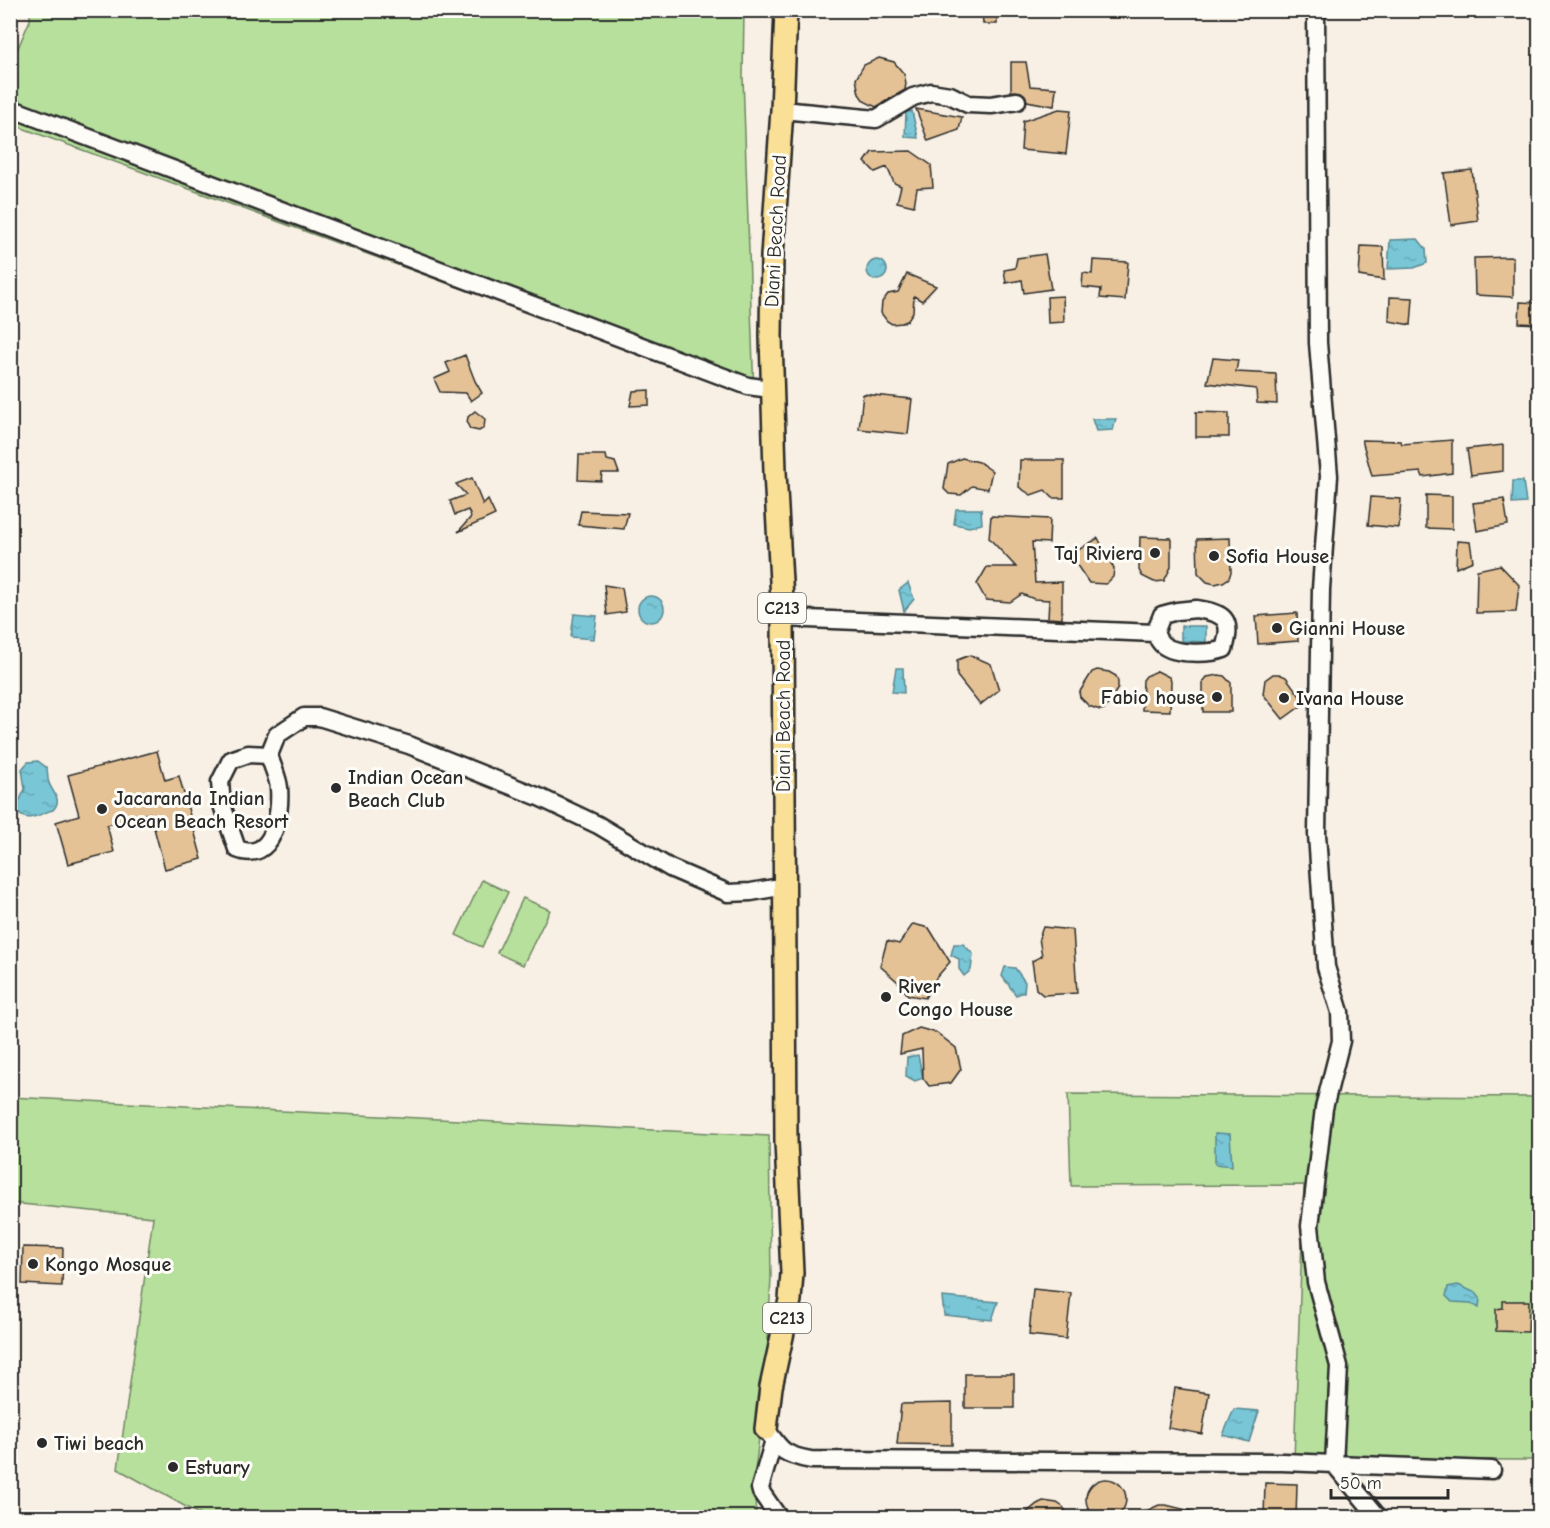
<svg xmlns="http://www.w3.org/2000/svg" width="1550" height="1528" viewBox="0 0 1550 1528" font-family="'Comic Neue',sans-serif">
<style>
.green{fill:#b6e09c;stroke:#708664;stroke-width:1.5}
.water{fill:url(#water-ripples);stroke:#598892;stroke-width:1.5}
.building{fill:#e4c296;stroke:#2b2b2b;stroke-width:1.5}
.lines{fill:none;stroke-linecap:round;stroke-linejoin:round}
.minor-casing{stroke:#2b2b2b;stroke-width:21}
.major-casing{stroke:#2b2b2b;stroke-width:26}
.minor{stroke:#fdfcf7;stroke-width:16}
.major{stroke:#fadf96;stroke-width:21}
.poi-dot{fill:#2b2b2b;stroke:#fdfcf7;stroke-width:2}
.labels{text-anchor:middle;stroke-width:6;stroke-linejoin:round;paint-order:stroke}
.shield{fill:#fdfcf7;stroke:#6a6a68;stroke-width:1.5}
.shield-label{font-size:18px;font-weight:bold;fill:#2b2b2b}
.street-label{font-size:20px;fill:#2b2b2b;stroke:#fdfcf7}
.poi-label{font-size:20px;font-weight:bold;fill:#2b2b2b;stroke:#fdfcf7;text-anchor:start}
</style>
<defs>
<pattern id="water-ripples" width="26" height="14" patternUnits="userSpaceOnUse" patternTransform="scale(1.5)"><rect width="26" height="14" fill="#78c6d6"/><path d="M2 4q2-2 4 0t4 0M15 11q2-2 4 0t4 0" fill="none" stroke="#68aab8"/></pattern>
</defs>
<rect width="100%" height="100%" fill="#f8f0e4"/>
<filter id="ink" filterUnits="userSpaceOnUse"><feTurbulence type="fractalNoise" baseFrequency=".0167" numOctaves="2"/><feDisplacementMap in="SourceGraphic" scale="12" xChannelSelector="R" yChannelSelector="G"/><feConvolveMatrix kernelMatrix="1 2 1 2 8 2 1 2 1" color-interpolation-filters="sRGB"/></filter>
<g filter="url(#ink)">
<path class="green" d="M 30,11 L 744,11 L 743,77 L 754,395 L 11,124 L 11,64 L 30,20 Z
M 482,880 L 508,892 L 482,947 L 456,935 Z
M 523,898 L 550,910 L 523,965 L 497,953 Z
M 1068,1094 L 1539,1097 L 1539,1460 L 1294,1459 L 1304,1185 L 1071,1186 Z
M 10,1097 L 769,1136 L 771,1277 L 766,1381 L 754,1479 L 756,1517 L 204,1517 L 118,1469 L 153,1217 L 11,1203 Z"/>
<path class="water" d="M 912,111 L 918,138 L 905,137 L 906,112 Z
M 1418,239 L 1426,249 L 1427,263 L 1414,268 L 1388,269 L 1390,240 Z
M867 270a10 10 0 1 1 20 0a10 10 0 1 1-20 0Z
M 1092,419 L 1116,419 L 1113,430 L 1096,431 Z
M 1513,481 L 1523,481 L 1526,503 L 1512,504 Z
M 956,509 L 981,509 L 982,524 L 969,527 L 954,524 Z
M 908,583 L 914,599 L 904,611 L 899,590 Z
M638 609a13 13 0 1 1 26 0a13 13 0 1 1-26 0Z
M 574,614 L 597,616 L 594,639 L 571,637 Z
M 1181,626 L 1206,626 L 1206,642 L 1181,641 Z
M 896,668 L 903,668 L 904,693 L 892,692 Z
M 38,761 L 47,768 C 48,774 47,778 49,783 C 53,794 63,799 53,810 C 40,813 29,824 18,813 L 18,804 L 25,789 L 22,769 L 28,762 Z
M 954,944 L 963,944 L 973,954 L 971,970 L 964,976 L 959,969 L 959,959 L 951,955 Z
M 1005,967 L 1015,968 L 1025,982 L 1024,992 L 1016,995 L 1002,976 Z
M 918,1055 L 923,1078 L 915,1081 L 906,1076 L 907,1057 Z
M 1215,1133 L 1230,1134 L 1232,1166 L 1215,1164 Z
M 1458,1285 L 1476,1293 L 1480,1298 L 1479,1308 L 1471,1303 L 1452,1302 L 1446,1296 L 1448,1287 Z
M 942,1297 L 998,1302 L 992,1320 L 944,1315 Z
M 1234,1409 L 1259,1411 L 1249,1442 L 1223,1435 Z"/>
<path class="building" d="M 982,10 L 997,10 L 997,24 L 983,24 Z
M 879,58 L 894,62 L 904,74 L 906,83 L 905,90 L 876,107 L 864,101 L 859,94 L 856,79 L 864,65 Z
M 1011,62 L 1026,62 L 1030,86 L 1056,88 L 1054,106 L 1027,101 L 1025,95 L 1021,92 L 1011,91 Z
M 916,109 L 962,117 L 959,130 L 928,141 Z
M 1059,109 L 1071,110 L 1066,154 L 1021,150 L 1023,121 Z
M 911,151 L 931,165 L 933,187 L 917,188 L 914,206 L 897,202 L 901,186 L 894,183 L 887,167 L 875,172 L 865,162 L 872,152 Z
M 1472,170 L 1478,221 L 1451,225 L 1444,173 Z
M 1361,246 L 1383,247 L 1384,280 L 1359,276 Z
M 1045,254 L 1051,289 L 1024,293 L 1022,280 L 1006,283 L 1004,270 L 1015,268 L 1017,258 Z
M 1513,257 L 1513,297 L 1475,295 L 1474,258 Z
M 1093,260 L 1128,262 L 1125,300 L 1100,298 L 1101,289 L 1082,287 L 1083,273 L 1092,274 Z
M 907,274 L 936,286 L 922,301 L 914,296 L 913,312 L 907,321 L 902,323 L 892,324 L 887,321 L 881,313 L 882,302 L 888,294 L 898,292 Z
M 1063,296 L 1064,322 L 1048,323 L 1047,297 Z
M 1390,297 L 1413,298 L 1411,325 L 1389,321 Z
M 1520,302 L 1539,303 L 1539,324 L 1519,323 Z
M 465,355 L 475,381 L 482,393 L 471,401 L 466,393 L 440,392 L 434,379 L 450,372 L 446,363 Z
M 1213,358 L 1238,360 L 1236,372 L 1276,374 L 1277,404 L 1257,403 L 1256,389 L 1207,383 Z
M 649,390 L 649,405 L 630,406 L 633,391 Z
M 863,394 L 912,399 L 908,434 L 859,429 Z
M 475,411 L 485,419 L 484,428 L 479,431 L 470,429 L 467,423 L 468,417 Z
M 1196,412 L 1229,413 L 1229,437 L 1196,437 Z
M 1362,440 L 1401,441 L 1402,444 L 1452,440 L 1452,473 L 1423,477 L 1421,472 L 1372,476 Z
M 1503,445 L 1503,471 L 1471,475 L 1467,449 Z
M 579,455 L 606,455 L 607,460 L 615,462 L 619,473 L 602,473 L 601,481 L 578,480 Z
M 962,458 L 979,462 L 992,471 L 988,489 L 972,486 L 961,495 L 949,494 L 944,489 L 948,464 Z
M 1020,460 L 1064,460 L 1064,498 L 1053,498 L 1045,490 L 1031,495 L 1019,487 Z
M 472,478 L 483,505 L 488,500 L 495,515 L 458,532 L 471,517 L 468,510 L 455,515 L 450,501 L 466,495 L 456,484 Z
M 1426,495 L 1452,496 L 1452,529 L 1426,528 Z
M 1371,497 L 1401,499 L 1399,528 L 1368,525 Z
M 1504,499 L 1508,525 L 1477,531 L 1473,503 Z
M 581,511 L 628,513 L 624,529 L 578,525 Z
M 991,516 L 1050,519 L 1049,543 L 1032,542 L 1035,583 L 1062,582 L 1062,619 L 1048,618 L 1049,600 L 1034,599 L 1022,594 L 1010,602 L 986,600 L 977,584 L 987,567 L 1016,567 L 989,538 Z
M 1140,537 L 1171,538 L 1171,567 L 1164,581 L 1154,582 L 1142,576 L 1139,570 Z
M 1098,538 L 1114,569 L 1113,577 L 1106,584 L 1089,583 L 1070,555 Z
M 1230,538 L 1231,572 L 1229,578 L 1223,582 L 1215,584 L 1207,582 L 1198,573 L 1197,539 Z
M 1457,541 L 1470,542 L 1473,561 L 1456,568 Z
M 1500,565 L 1519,585 L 1516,612 L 1476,613 L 1477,570 Z
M 604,585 L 622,588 L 626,612 L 607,615 Z
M 1297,613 L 1298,641 L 1258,644 L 1256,616 Z
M 970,655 L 991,664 L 999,690 L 980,705 L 957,676 L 957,660 Z
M 1097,670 L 1109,672 L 1116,676 L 1118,682 L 1118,688 L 1105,709 L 1100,710 L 1089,706 L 1080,697 L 1079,693 L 1092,672 Z
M 1157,671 L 1169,677 L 1171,681 L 1170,711 L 1142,710 L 1143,680 L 1146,676 Z
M 1273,674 L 1279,674 L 1286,677 L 1305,703 L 1283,719 L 1263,694 L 1265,680 Z
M 1219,675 L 1224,676 L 1231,683 L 1231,712 L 1203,712 L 1203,682 L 1207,677 Z
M 157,751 L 165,780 L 179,776 L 202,859 L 165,869 L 150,813 L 107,825 L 114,852 L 68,864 L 56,822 L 79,815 L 68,775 Z
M 913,924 L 929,928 L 950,962 L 936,978 L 925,998 L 908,995 L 898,982 L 880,966 L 887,941 L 899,944 Z
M 1043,927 L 1073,930 L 1077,993 L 1043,995 L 1036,989 L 1032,961 L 1042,956 L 1039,938 Z
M 919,1028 L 937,1033 L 956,1048 L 961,1069 L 951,1083 L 929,1086 L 923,1078 L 922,1049 L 900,1054 L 902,1036 Z
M 23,1247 L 63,1248 L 62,1286 L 22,1284 Z
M 1033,1289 L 1071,1293 L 1066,1339 L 1029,1335 Z
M 1503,1301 L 1529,1301 L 1528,1332 L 1496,1331 L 1496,1309 L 1503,1308 Z
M 965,1374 L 1014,1374 L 1014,1408 L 965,1408 Z
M 1175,1388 L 1209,1393 L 1202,1434 L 1168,1428 Z
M 952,1403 L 952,1445 L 897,1444 L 901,1404 Z
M1086 1499a20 20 0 1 1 40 0a20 20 0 1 1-40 0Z
M 1265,1483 L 1297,1484 L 1296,1518 L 1264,1518 Z
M 1043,1501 L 1057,1503 L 1063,1507 L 1071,1518 L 1020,1518 L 1037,1504 Z
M 1159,1505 L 1166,1505 L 1199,1513 L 1199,1518 L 1131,1518 Z"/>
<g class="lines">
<g class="minor-casing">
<path id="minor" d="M 1316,10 L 1318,343 L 1329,476 L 1321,589 L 1317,834 L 1326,967 L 1340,1012 L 1341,1041 L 1324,1108 L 1310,1226 L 1316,1282 L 1339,1366 L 1334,1464 L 1379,1518
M 10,108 L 748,386 L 771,389
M 782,110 L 876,119 L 913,97 L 931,92 L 950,95 L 968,104 L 991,105 L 1017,101
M 1196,609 C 1223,613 1234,618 1224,649 C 1210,654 1175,655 1163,645 C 1159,642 1157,637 1155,633 L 1162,615 L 1177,611 Z
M 783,618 L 1155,633
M 269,755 C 272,766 278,777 279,788 C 281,813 274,864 237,849 L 222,805 L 220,782 L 231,760 L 248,754 L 269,755 L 277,735 L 304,717 L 319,717 L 409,745 L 539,797 L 598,825 L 670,868 L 728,893 L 751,892 L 785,886
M 766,1429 C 781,1451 784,1455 811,1460 L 1282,1462 L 1492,1470
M 774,1440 L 760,1488 L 761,1492 L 779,1518"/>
</g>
<g class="major-casing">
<path id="major" d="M 766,1429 L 771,1387 L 790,1300 L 792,1273 L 786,1142 L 783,618 L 775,472 L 771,336 L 772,256 L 782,110 L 786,10"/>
</g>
<use href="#minor" class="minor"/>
<use href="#major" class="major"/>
</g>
</g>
<g class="poi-dot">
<circle cx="1155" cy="553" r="6"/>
<circle cx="1214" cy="556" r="6"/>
<circle cx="1277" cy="628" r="6"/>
<circle cx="1217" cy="697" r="6"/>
<circle cx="1284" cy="698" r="6"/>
<circle cx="336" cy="788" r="6"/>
<circle cx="102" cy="809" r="6"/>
<circle cx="886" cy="997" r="6"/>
<circle cx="33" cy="1264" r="6"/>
<circle cx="42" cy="1443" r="6"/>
<circle cx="173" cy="1467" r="6"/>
</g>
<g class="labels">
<g class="shield">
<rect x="758" y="593" width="48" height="30" rx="4.5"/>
<rect x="763" y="1303" width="48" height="30" rx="4.5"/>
</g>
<g class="shield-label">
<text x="782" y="614">C213</text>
<text x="787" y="1324">C213</text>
</g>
<g class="street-label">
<text transform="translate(775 231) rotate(-87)" y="7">Diani Beach Road</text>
<text transform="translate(783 716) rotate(-90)" y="7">Diani Beach Road</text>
</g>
<g class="poi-label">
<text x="1143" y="560" text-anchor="end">Taj Riviera</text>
<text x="1226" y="563">Sofia House</text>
<text x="1289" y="635">Gianni House</text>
<text x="1205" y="704" text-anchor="end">Fabio house</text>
<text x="1296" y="705">Ivana House</text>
<text x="348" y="784">Indian Ocean<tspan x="348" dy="23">Beach Club</tspan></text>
<text x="114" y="805">Jacaranda Indian<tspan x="114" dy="23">Ocean Beach Resort</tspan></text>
<text x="898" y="993">River<tspan x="898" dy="23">Congo House</tspan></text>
<text x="45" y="1271">Kongo Mosque</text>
<text x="54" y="1450">Tiwi beach</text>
<text x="185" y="1474">Estuary</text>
</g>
</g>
<rect width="1550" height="1528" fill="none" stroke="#fdfcf7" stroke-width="36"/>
<rect x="18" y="18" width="1514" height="1492" fill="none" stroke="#2b2b2b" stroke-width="2" filter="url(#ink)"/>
<path d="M1331 1489v9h117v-9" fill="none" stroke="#2b2b2b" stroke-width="3"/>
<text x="1340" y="1489" font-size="18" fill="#2b2b2b" stroke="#fdfcf7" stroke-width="4.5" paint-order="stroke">50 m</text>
</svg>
